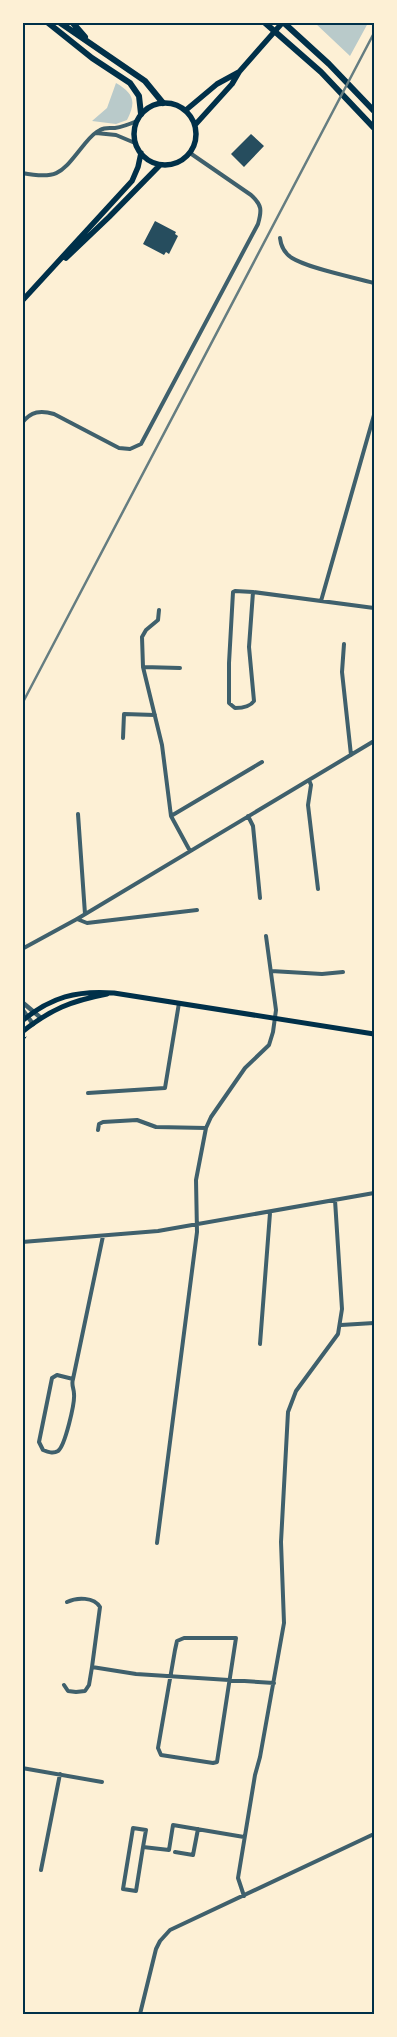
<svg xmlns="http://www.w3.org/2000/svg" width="397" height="2037" viewBox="0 0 397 2037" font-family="'DejaVu Sans',sans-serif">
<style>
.green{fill:#b9caca}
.building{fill:#264d5e}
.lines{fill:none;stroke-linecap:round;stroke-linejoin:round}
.path{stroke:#003049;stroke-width:1}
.minor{stroke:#3f606c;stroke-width:4}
.tertiary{stroke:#3f606c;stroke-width:4.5}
.secondary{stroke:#003049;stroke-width:5}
.primary{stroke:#003049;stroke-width:5.5}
.motorway{stroke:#003049;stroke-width:6}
.rail{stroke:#657d81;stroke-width:2.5}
.neatline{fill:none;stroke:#003049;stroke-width:2}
</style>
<rect width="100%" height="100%" fill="#fdf0d5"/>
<path class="green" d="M 315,23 L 368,23 L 350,56 Z
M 116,83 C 133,93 137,101 127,120 L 116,124 L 92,121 L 107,108 Z"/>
<path class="building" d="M 251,134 L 264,146 L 244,167 L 231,154 Z
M 155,221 L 176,232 L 175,234 L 178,236 L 169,254 L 166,252 L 164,255 L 143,244 Z"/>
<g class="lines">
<path class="path" d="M 22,1042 L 26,1037"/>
<path class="minor" d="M 96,133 L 116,135 L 135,143
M 22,173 C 59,180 61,173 83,146 C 88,140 93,133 100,130 C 105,127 109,128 115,128 C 122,127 130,124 137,121
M 280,238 C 281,247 284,253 292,258 C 310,269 353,277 374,283
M 22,423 C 31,411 41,410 54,414 L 119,448 L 130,449 L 141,444 L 258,224 C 262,210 262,205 251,195 L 190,153
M 253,592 L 249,647 L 254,701 C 250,707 243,708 235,708 L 229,703 L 229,663 L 233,592 L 235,591 L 253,592 L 374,608
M 321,601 L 374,415
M 159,610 L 158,620 L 146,630 L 142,637 L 143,667 L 162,745 L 171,816 L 190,851
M 344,644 L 342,672 L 351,755
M 143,667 L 180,668
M 123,738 L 124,714 L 155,715
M 309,780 L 311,785 L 308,805 L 318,889
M 78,814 L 85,914
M 171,816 L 262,762
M 248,816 L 253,826 L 260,898
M 77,919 L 87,923 L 197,910
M 22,949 L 77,919 L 374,741
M 271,971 L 322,974 L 343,972
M 88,1093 L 165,1088 L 179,1003
M 98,1130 L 99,1124 L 103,1122 L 137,1120 L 156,1127 L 206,1128
M 22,1242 L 158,1231 L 374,1193
M 341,1325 L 374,1323
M 260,1344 L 270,1213
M 73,1379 L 57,1375 L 52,1378 L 39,1442 L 43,1450 C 48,1452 53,1454 58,1451 C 65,1446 75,1403 74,1394 C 74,1388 71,1385 73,1379 L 103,1236
M 157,1543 L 197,1232 L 196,1180 L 206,1128 L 211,1117 L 245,1068 L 269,1045 L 273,1032 L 276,1010 L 266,936
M 67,1602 C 77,1597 94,1597 100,1607 L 92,1667 L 136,1674 L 274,1683
M 184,1638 L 236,1638 L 217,1762 L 213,1763 L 161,1755 L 158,1748 L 175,1650 L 177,1641 Z
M 64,1685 L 68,1691 L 76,1692 L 85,1691 L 89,1685 L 92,1667
M 22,1768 L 102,1782
M 143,1847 L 136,1891 L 123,1889 L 133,1828 L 146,1830 L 143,1847 L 169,1850 L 173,1825 L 244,1837
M 175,1852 L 193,1855 L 198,1829
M 41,1870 L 60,1774
M 244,1896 L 238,1878 L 255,1775 L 260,1757 L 284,1623 L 281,1542 L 288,1412 L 296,1391 L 338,1334 L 342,1309 L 335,1200
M 140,2014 L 156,1949 L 160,1941 L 170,1930 L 374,1834"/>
<path class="tertiary" d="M 22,1002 L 41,1018
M 22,1009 L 33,1024"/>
<path class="secondary" d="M 22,1021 C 51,997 77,990 114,993 L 374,1034
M 22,1032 C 51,1009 71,1001 107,994"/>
<path class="primary" d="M134 134a31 31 0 1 1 62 0a31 31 0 1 1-62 0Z
M 186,110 L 217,84 L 239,72
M 195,125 L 232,84 L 239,72 L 283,22
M 66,258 L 109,217 L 160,165
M 22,301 L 132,181 L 138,167 L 141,153"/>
<path class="motorway" d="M 47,22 L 92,58 L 130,83 L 139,96 L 141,114
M 59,22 L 145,81 L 163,103
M 72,22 L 85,37
M 264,22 L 321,72 L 374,128
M 283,22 L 329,64 L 374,111"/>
<path class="rail" d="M 22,704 L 374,33"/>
</g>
<rect width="397" height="2037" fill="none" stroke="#fdf0d5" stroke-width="48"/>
<rect x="24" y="24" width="349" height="1989" class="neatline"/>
</svg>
